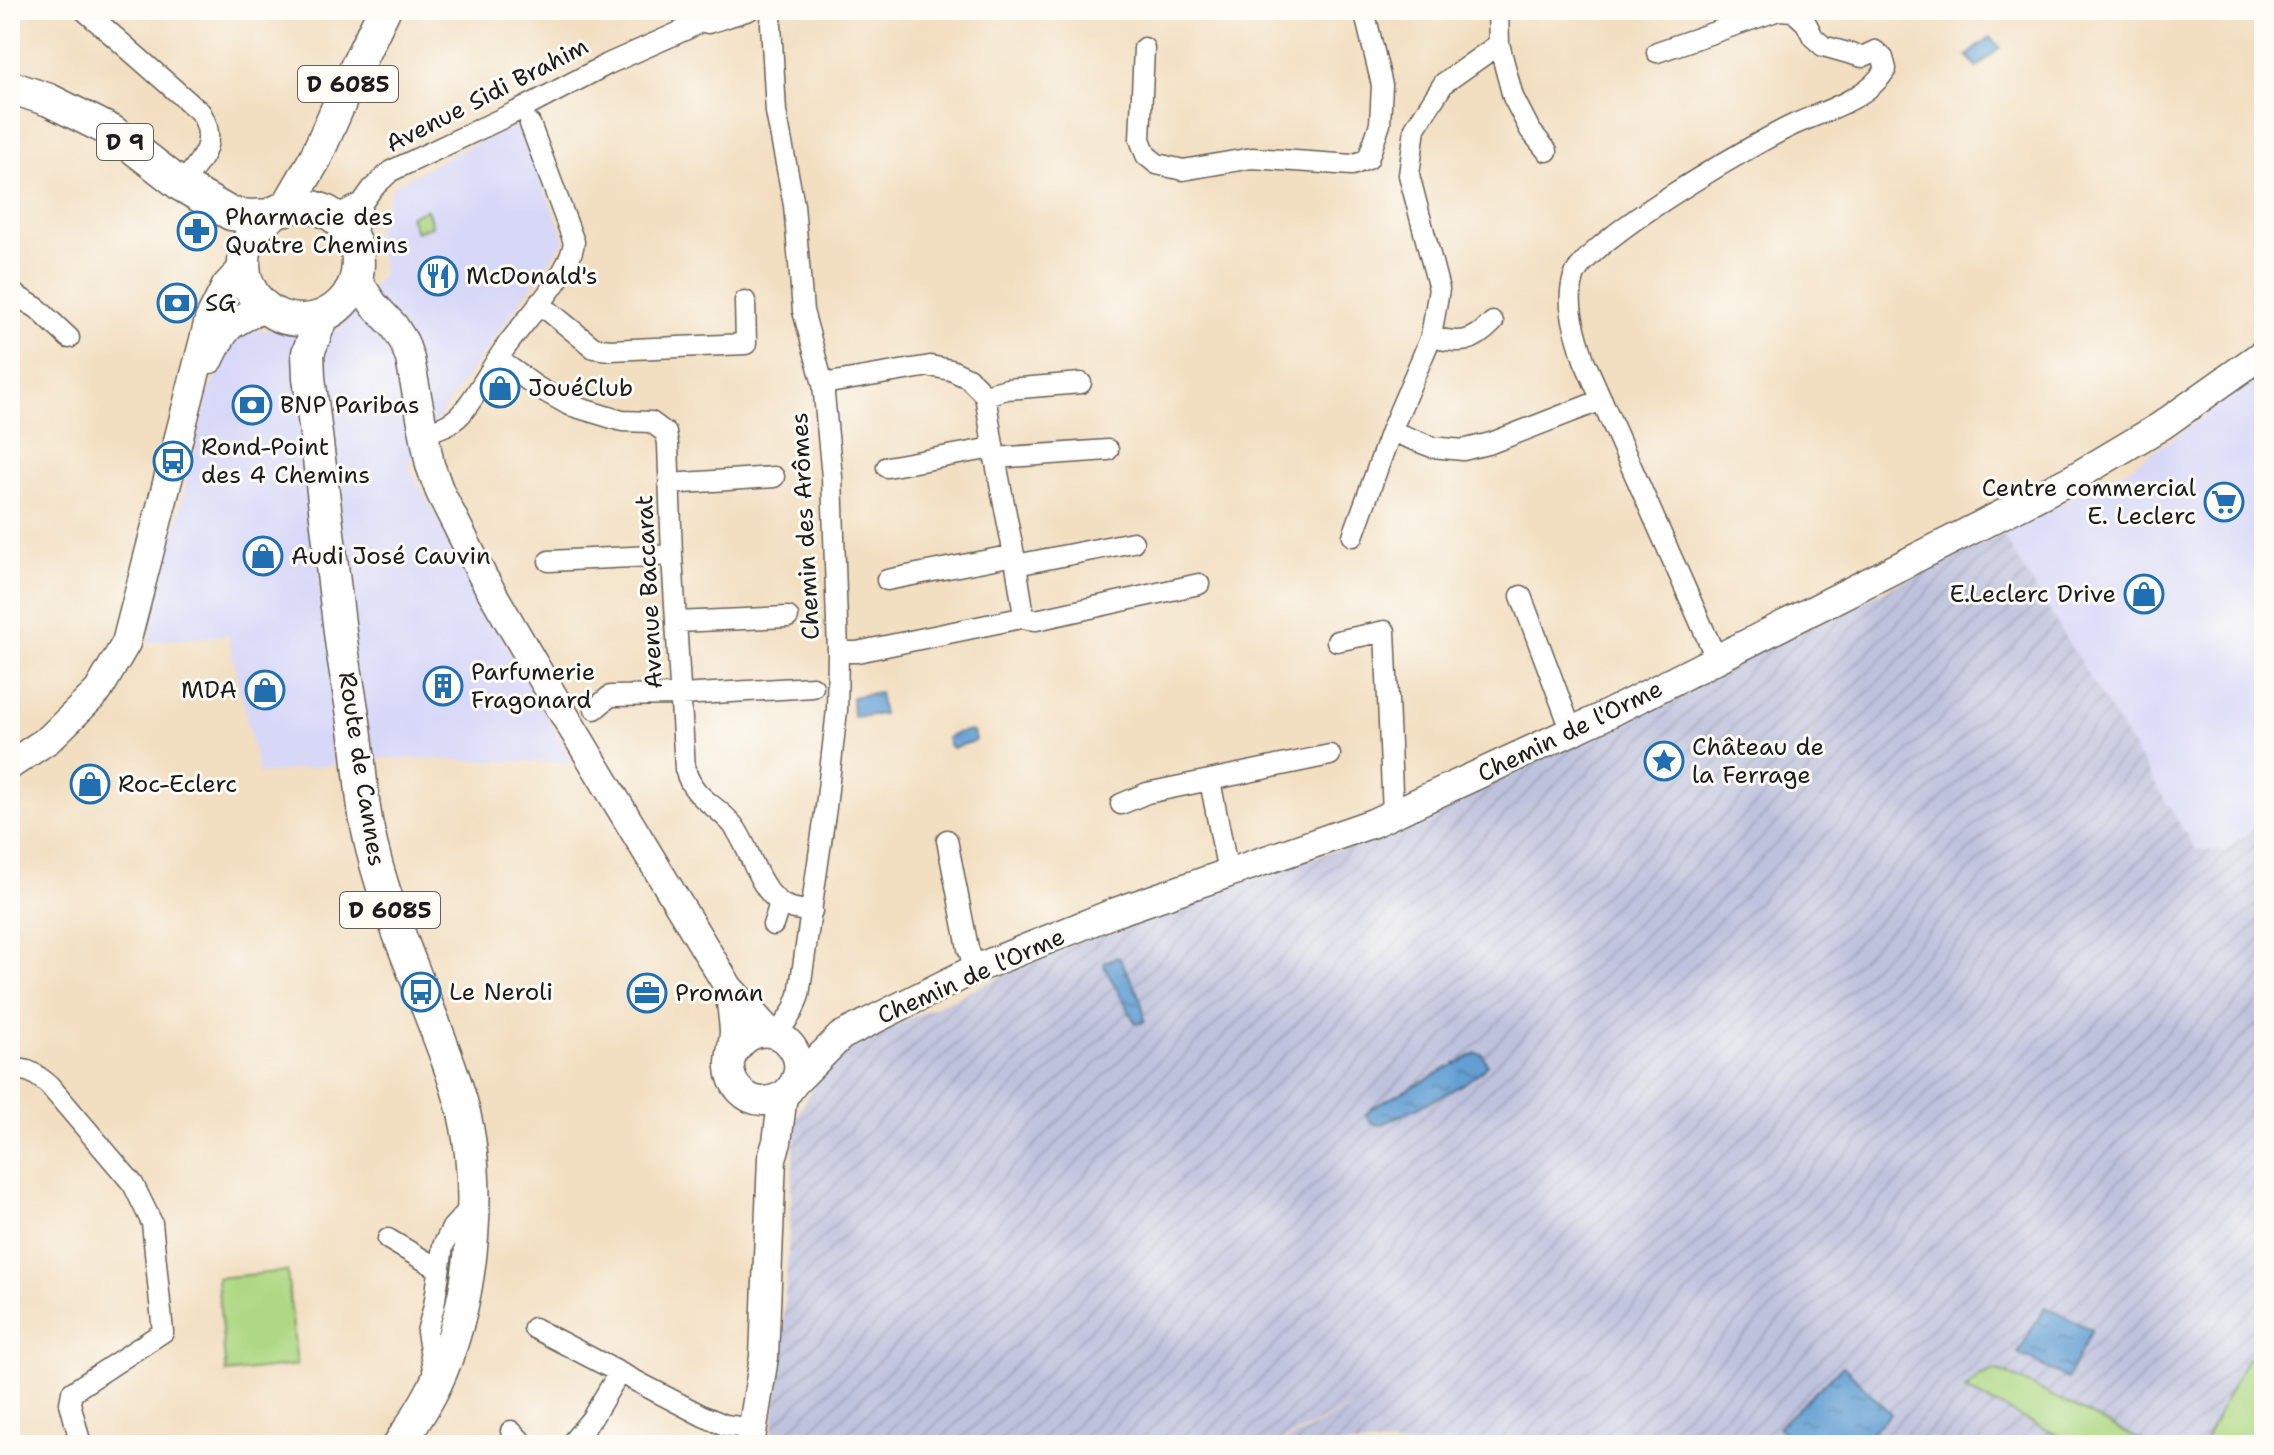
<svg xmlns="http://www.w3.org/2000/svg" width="2274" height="1455" viewBox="0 0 2274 1455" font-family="'Shantell Sans',sans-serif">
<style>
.built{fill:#d7d7f8}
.industrial{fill:url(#industrial-furrows)}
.green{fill:#aed883;stroke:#657a50;stroke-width:2}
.water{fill:url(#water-ripples);stroke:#405e78;stroke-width:2}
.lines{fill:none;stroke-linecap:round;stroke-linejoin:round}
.street-casing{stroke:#676055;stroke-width:23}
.secondary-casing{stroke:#676055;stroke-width:31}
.primary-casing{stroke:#676055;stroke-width:35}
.street{stroke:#fff;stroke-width:20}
.secondary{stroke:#fff;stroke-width:28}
.primary{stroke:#fff;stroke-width:32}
.labels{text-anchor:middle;stroke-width:6;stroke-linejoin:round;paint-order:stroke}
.shield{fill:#fdfcf7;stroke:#605f5e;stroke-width:2}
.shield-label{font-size:22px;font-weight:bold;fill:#1c1c1c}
.street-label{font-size:24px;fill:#1c1c1c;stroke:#fdfcf7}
.poi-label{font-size:24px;fill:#1c1c1c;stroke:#fdfcf7;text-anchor:start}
</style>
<defs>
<pattern id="industrial-furrows" width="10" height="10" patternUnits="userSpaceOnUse" patternTransform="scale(2)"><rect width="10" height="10" fill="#bfc2dd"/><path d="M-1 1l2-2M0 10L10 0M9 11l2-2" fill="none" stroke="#a4a6bd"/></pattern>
<pattern id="water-ripples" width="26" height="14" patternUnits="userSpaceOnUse" patternTransform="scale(2)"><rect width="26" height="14" fill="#639fd3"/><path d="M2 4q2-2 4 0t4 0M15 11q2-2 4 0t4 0" fill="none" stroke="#5181aa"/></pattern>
</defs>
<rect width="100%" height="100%" fill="#fdfcf7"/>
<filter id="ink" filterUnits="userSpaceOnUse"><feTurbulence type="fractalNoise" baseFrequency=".0125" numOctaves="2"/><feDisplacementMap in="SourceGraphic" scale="16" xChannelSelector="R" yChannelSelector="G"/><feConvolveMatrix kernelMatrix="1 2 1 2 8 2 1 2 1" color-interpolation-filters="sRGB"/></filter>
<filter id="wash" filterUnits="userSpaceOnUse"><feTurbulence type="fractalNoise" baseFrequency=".006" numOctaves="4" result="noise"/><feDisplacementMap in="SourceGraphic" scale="32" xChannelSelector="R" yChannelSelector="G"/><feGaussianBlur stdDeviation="1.8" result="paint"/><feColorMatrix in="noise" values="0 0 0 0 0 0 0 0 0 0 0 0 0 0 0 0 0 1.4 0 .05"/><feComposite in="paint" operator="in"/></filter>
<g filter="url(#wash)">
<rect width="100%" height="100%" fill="#f2dec0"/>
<path class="built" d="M 518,124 L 565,239 L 453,396 L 408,465 L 573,763 L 386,758 L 259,774 L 228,635 L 148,642 L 208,394 L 238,330 L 339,329 L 383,273 L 375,233 L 393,186 L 455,153 Z
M 2264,367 L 2264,821 L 2223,851 L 2195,849 L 2002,534 L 2126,470 L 2190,426 Z"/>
<path class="industrial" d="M 2002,534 L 2195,849 L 2224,851 L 2264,821 L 2264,1445 L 1278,1445 L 1379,1393 L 1272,1445 L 771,1445 L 782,1346 L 796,1117 L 817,1081 L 846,1047 L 1134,917 L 1366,840 Z"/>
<path class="green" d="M 427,209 L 432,226 L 416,232 L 410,216 Z
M 287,1271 L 297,1365 L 226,1373 L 217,1278 Z
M 2249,1358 L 2260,1365 L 2259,1368 L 2264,1371 L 2264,1445 L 2207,1445 L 2205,1440 L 2245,1361 Z
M 1995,1371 L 2008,1374 L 2150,1445 L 2077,1445 L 1965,1389 L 1981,1375 Z"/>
<path class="water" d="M 1990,37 L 2000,48 L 1977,68 L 1967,56 Z
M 879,692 L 883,714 L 853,717 L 852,697 Z
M 966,731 L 973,732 L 975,741 L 952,748 L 949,745 L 947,738 L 952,734 Z
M 1116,957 L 1120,959 C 1129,977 1146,1002 1144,1022 L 1137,1024 L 1135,1022 L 1104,966 L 1105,962 Z
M 1476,1053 L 1482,1054 L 1487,1064 C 1472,1086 1406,1112 1380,1125 L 1371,1123 L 1366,1114 L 1372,1108 Z
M 2045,1307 L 2092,1330 L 2067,1379 L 2018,1353 Z
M 1843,1366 L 1891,1414 L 1858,1445 L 1796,1445 L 1778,1427 Z"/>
</g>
<g filter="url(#ink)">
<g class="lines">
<g class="street-casing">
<path id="street" d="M 84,10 L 201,113 C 219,144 200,161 181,185
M 772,10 L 771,24 L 776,112 L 794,205 L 803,311 L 823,384 L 832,477 L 838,652 L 837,710 L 826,807 L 799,995 L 793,1011 L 777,1035
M 708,23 L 749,10
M 1499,44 L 1513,97 L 1530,130 L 1547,151
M 1144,48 L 1140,139 L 1146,155 L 1157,164 L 1183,170 L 1252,158 L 1352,165 L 1368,159 L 1380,124 L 1382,85 L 1364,10
M 1657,52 L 1779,10 L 1793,11 L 1806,23 L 1813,37 L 1823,46 L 1862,57 L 1875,51 L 1883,58 L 1886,69 C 1868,99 1824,111 1793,125 C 1753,144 1586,240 1574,277 C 1565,304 1576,333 1584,360 L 1717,660
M 333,217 L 362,203
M 354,242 L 362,203 L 372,189 L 391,171 L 524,108 L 608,64 L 689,28 L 722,10
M 10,292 L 37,308 L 69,338
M 539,303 L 594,348 L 610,350 L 746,344 L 745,301
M 1431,337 C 1460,344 1472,344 1493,322
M 498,359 L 537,387 L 569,405 L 622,421 L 651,422 L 666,433 L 668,444 L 672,555 L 685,769 C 694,800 714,802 733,825 C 751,848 756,887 782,904 C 791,910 803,910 812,911
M 823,384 L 930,366 L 951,370 L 968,378 L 985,395 L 995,458 L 1016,565 L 1023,609 L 1021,618
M 985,395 L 1007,389 L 1081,383
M 1391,431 L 1432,447 L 1463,450 L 1491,443 L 1602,400
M 423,433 C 438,429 451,425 461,414 C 477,395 489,371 503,351 C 523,321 570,276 574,242 L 530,124
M 995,458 L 1108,450
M 887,467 L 993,448
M 669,484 L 774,477
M 1353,536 L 1391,431 L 1431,337 L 1439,289 L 1409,175 L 1415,128 L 1444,83 L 1499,44 L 1498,10
M 549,561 L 672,555
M 1016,565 L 1133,542
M 887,580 L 1014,555
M 1521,596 L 1572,732
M 676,622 L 788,617
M 1337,641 L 1385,631 L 1393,814
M 838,652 L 857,652 L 1021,618 L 1036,620 L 1199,584
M 595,709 L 610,696 L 681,695 L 813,687
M 1210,781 L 1228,872
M 1121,804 L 1147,793 L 1330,755
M 947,840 L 968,948 L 975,969
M 773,925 L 780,903
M 2264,1065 L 2264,1064
M 10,1071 C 26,1066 37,1075 49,1085 L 133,1184 L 152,1223 L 163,1332 L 72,1392 L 70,1403 L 81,1445
M 388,1239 L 439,1269
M 534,1328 L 703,1416 L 725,1425 L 753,1429
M 435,1381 L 427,1332 L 434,1306 L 443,1246 L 452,1228 L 472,1206
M 511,1431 L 525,1445
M 570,1445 L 592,1418 L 619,1373"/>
</g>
<g class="secondary-casing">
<path id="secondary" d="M 356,278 L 374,305 L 394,326 L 404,342 L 410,359 L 430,465 L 440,492 L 483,577 L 539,673 L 729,988 L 769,1032
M 210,359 C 227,323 229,324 266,307
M 10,765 L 49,739 L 98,691 L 126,643 L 209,320 L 226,286 L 245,266
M 729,988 C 731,1002 733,1017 734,1031 C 734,1043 729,1056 730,1068 C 731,1085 745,1100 762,1101 C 772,1101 783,1097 789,1090 C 822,1052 759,1001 731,1058
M 795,1082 L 841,1036 L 975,969 L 1116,912 L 1373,823 L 1600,718 L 2072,479 L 2161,426 L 2264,353
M 750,1445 L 764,1357 L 772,1158 L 777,1142 L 783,1095"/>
</g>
<g class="primary-casing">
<path id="primary" d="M 10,87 L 49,100 L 113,132 L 181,185 L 231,214 L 250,216 L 272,215
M244 263a57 57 0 1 1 114 0a57 57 0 1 1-114 0Z
M 286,209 L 315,159 L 349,82 L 384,10
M 322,316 L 308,353 L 309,377 C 320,465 330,553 341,640 C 345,672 352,704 356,736 C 360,766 361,796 367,826 C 385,917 429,1000 457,1088 C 486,1176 475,1299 436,1383 C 426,1405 412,1425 399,1445"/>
</g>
<use href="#street" class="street"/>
<use href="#secondary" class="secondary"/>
<use href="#primary" class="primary"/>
</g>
</g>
<defs>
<g id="pharmacy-ring" transform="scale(2)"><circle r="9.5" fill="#fdfcf7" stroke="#1f6fb2" stroke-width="1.5"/><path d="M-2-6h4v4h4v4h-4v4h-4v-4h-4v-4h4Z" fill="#1f6fb2"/></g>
<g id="restaurant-ring" transform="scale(2)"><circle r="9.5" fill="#fdfcf7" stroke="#1f6fb2" stroke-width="1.5"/><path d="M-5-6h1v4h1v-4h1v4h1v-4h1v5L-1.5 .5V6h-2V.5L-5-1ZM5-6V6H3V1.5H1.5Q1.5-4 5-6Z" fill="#1f6fb2"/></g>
<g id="bank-ring" transform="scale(2)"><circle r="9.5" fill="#fdfcf7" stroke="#1f6fb2" stroke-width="1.5"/><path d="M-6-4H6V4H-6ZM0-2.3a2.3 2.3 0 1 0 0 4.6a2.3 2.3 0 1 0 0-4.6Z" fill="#1f6fb2"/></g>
<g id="shop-ring" transform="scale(2)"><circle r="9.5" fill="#fdfcf7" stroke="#1f6fb2" stroke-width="1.5"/><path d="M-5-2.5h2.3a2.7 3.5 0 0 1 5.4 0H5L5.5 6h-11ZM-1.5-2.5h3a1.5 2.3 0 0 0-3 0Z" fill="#1f6fb2"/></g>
<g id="bus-ring" transform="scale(2)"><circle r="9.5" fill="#fdfcf7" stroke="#1f6fb2" stroke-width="1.5"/><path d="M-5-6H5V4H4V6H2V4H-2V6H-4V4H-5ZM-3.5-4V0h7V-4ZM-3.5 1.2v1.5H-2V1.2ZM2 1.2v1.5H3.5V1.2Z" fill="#1f6fb2"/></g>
<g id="supermarket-ring" transform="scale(2)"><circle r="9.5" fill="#fdfcf7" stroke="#1f6fb2" stroke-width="1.5"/><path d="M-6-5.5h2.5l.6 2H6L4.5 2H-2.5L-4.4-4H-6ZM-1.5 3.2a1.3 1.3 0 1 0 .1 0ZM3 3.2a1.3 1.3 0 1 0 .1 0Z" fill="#1f6fb2"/></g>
<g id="building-ring" transform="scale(2)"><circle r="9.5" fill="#fdfcf7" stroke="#1f6fb2" stroke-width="1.5"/><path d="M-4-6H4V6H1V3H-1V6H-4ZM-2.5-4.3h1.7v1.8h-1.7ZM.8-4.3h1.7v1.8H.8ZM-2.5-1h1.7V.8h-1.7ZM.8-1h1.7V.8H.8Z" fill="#1f6fb2"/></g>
<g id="sight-ring" transform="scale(2)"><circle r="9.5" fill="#fdfcf7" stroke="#1f6fb2" stroke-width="1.5"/><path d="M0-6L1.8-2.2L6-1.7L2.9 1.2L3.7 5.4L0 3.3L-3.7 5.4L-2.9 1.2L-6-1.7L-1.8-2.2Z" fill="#1f6fb2"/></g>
<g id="office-ring" transform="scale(2)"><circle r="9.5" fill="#fdfcf7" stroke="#1f6fb2" stroke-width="1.5"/><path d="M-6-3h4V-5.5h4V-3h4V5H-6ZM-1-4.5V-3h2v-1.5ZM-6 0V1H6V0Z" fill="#1f6fb2"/></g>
</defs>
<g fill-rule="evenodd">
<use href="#pharmacy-ring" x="197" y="231"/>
<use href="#restaurant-ring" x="438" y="276"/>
<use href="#bank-ring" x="177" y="303"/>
<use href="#shop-ring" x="500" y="388"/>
<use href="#bank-ring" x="252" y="405"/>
<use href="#bus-ring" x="173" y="461"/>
<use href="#supermarket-ring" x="2224" y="502"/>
<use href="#shop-ring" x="263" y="556"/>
<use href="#shop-ring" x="2144" y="594"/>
<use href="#building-ring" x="443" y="686"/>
<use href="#shop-ring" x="265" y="690"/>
<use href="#sight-ring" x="1664" y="761"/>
<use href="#shop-ring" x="90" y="784"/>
<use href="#bus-ring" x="421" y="992"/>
<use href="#office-ring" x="647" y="993"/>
</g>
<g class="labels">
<g class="shield">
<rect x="298" y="66" width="100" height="36" rx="6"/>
<rect x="97" y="124" width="56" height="36" rx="6"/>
<rect x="340" y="892" width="100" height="36" rx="6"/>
</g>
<g class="shield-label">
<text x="348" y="92">D 6085</text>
<text x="125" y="150">D 9</text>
<text x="390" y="918">D 6085</text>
</g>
<g class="street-label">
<text transform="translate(487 95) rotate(-27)" y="8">Avenue Sidi Brahim</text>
<text transform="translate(805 526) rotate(-93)" y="8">Chemin des Arômes</text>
<text transform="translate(649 592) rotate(-93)" y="8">Avenue Baccarat</text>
<text transform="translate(1570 731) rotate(-26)" y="8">Chemin de l'Orme</text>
<text transform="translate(362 769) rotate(81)" y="8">Route de Cannes</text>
<text transform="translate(971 976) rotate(-24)" y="8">Chemin de l'Orme</text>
</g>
<g class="poi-label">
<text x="225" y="225">Pharmacie des<tspan x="225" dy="28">Quatre Chemins</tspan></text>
<text x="466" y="284">McDonald's</text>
<text x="205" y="311">SG</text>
<text x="528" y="396">JouéClub</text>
<text x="280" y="413">BNP Paribas</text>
<text x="201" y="455">Rond-Point<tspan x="201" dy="28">des 4 Chemins</tspan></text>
<text x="2196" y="496" text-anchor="end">Centre commercial<tspan x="2196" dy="28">E. Leclerc</tspan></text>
<text x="291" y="564">Audi José Cauvin</text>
<text x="2116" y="602" text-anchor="end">E.Leclerc Drive</text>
<text x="471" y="680">Parfumerie<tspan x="471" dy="28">Fragonard</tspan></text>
<text x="237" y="698" text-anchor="end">MDA</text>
<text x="1692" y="755">Château de<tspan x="1692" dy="28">la Ferrage</tspan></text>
<text x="118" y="792">Roc-Eclerc</text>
<text x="449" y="1000">Le Neroli</text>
<text x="675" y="1001">Proman</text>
</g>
</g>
<rect width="2274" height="1455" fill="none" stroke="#fdfcf7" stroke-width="40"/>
</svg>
